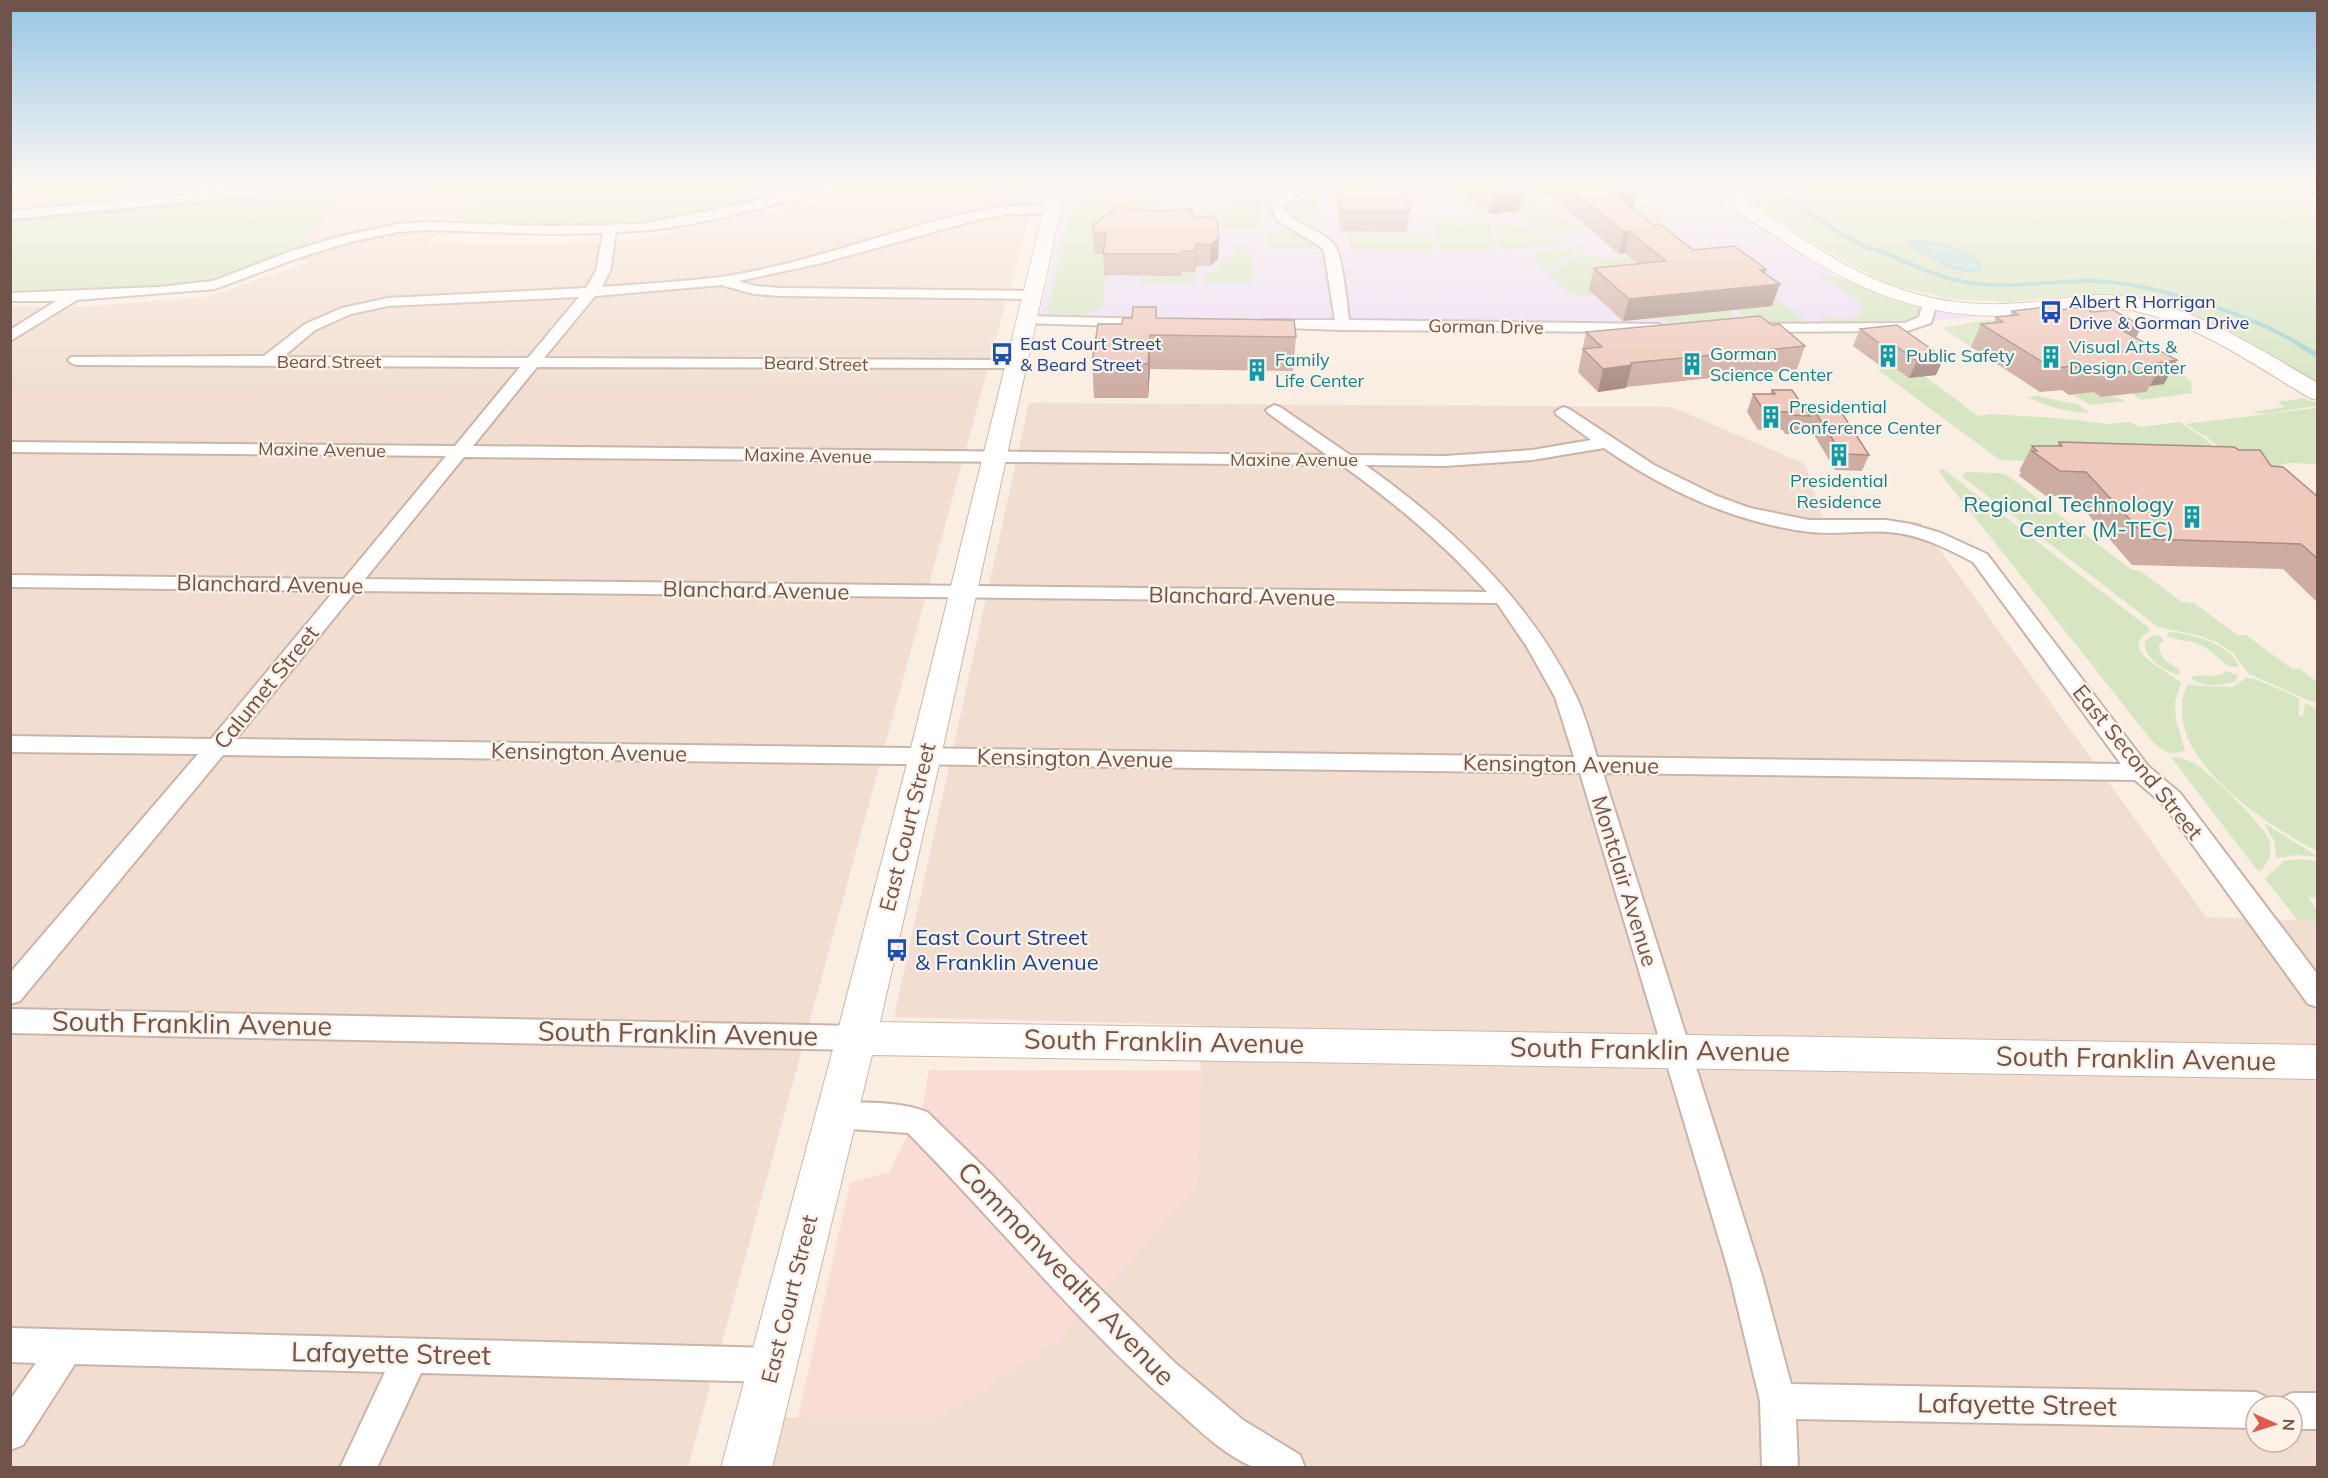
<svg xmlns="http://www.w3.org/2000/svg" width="2328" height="1478" viewBox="0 0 2328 1478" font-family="Mulish,sans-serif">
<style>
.residential{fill:#f1ded1;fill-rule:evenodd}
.commercial{fill:#fadcd7}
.education{fill:#ebdff6}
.green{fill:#d6e6c2}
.water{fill:#b8e2e2;stroke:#9fd2d3;stroke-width:1.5}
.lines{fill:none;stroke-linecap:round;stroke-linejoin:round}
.stream-far1{stroke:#9fd2d3;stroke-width:4}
.stream{stroke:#9fd2d3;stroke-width:4.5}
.street-casing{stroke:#cab4aa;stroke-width:4}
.secondary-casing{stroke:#cfb5aa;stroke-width:2}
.street{fill:#fff;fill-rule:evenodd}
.secondary{fill:#fff;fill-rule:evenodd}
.wall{fill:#cdada2}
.shaded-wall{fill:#a78d84}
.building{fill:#eec9bc;stroke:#a78d84;stroke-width:1.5}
.labels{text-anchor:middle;stroke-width:4.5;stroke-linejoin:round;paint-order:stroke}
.far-transit-label{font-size:18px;fill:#164399;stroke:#fef2e8;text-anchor:start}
.far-street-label{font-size:18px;fill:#70534b;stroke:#fef2e8}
.far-culture-label{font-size:18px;fill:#0d838f;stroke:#fef2e8;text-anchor:start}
.culture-label{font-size:22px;fill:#0d838f;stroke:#fef2e8;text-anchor:end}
.street-label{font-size:22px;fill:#70534b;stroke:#fef2e8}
.transit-label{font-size:22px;fill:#164399;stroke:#fef2e8;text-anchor:start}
.near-street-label{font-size:27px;fill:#70534b;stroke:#fef2e8}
</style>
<rect width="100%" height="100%" fill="#faeee2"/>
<path class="residential" d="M 11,185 L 297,185 L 11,213 Z
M 866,185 L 1038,185 L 688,1467 L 11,1468 L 11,306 L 81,307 L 206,297 L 306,263 L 286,253 L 356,192 L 488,188 L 428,243 L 555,244 L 640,239 L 802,204 Z
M 1029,403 L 1672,407 L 1805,464 L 1824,522 L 1920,522 L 2206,917 L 2317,921 L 2317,1467 L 771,1468 L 783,1417 L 939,1418 L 1197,1187 L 1202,1025 L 894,1017 ZM 2256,1406 L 2292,1406 L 2292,1442 L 2256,1442 Z"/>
<path class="commercial" d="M 929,1070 L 1201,1071 L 1197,1187 L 1054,1344 L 939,1418 L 798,1417 L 850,1183 L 889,1172 L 923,1105 Z"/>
<path class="education" d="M 1069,185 L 1699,185 L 1839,279 L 1864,289 L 1963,311 L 2017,313 L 1893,325 L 1622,326 L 1040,316 Z"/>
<path class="green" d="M 309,185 L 821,185 C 749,207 670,223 595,227 C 547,230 497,226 448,226 L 487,188 L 356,192 L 286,253 L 216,281 L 180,286 L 55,294 L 11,293 L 10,217 Z
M 1487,185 L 1484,208 L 1479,209 L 1481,212 L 1425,199 C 1446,182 1461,185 1487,185 Z
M 1728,185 L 2268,185 L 2317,200 L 2317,383 L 2136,299 L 2080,295 L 2009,302 L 1950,299 L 1888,284 L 1827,251 Z
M 1078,187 L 1105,188 L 1104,192 L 1099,194 L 1106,194 L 1106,198 L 1185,200 L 1186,196 L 1192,196 L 1193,200 L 1187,202 L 1193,204 L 1193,207 L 1168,204 L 1160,208 L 1170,211 L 1193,208 L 1192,212 L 1187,212 L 1107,254 L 1104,275 L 1107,275 L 1102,307 C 1087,318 1065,314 1047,314 L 1076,188 Z
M 1551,194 L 1561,202 C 1547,204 1523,218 1513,212 L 1519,210 L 1505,198 Z
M 1198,196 L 1203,197 L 1203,200 L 1254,200 L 1255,196 L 1260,196 L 1260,203 L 1255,204 L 1260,205 L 1260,212 L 1255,213 L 1261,215 L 1262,226 L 1255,229 L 1210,228 L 1197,219 L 1198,212 L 1200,210 L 1197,208 L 1223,212 L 1230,208 C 1221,202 1208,208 1197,207 L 1200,205 L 1197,204 Z
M 1298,197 L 1316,200 L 1319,218 C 1305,221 1295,224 1286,210 L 1297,209 L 1286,207 Z
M 1634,204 L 1654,208 L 1665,218 L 1660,222 L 1646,224 L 1624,205 Z
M 1548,206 L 1556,207 L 1585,231 C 1561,233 1534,237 1517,217 L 1531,214 Z
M 1475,216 L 1483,219 L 1438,230 L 1434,230 L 1432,220 Z
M 1486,220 L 1489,220 L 1497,251 L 1441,251 L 1435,232 Z
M 1493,220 L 1547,234 L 1551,237 L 1563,238 L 1563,242 L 1568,243 L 1501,251 Z
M 1275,231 C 1295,231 1308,232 1320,249 L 1269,248 L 1268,234 Z
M 1353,233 L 1430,233 L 1436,251 L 1352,250 L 1349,235 Z
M 1239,246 L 1252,250 L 1253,283 L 1203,283 L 1203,280 Z
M 1583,247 L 1545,271 L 1534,258 L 1535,255 L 1545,251 Z
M 1581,253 L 1602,259 L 1629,257 L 1674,294 L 1585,296 L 1567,291 L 1548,274 Z
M 1182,272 L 1195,272 L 1195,283 L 1140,283 L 1141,276 L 1181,276 Z
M 1818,273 C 1852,280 1883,294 1915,304 L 1921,307 C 1920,317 1918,321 1908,323 L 1819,325 L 1823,316 C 1836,319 1855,322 1863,310 L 1860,305 L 1862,304 Z
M 1770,294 L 1804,319 L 1801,322 L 1751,322 L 1736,310 L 1771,306 Z
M 1729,310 L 1741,322 L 1667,322 L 1661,317 Z
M 1987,320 L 1996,321 L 1992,345 L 1971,347 L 1943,328 Z
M 1892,366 L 1909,378 L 1925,376 L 1978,416 L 1990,414 L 2057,418 L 2107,424 L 2130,422 L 2140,427 L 2180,422 L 2204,438 L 2237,468 L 2000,460 L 1878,370 Z
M 2173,367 L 2191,381 L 2192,393 L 2141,400 L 2132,394 L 2145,392 L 2139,387 Z
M 2094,392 C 2105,399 2114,394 2125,401 L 2090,405 L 2072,394 Z
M 2038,396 L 2079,405 L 2090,413 C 2068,412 2047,407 2028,397 Z
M 2304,398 L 2317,403 L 2317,406 L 2264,414 L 2253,412 L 2285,407 L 2277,402 Z
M 2317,408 L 2317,464 L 2289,463 L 2266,469 L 2242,468 L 2208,438 L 2185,424 Z
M 1943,469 L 2149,628 L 2150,631 C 2115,651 2171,671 2181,683 L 2175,702 L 2176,720 L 2185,750 C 2171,757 2163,751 2152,741 L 1939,472 L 1940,469 Z
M 1967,472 L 1999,473 L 2007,475 L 2132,570 L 2139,570 L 2182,602 L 2194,603 L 2237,635 L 2246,635 L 2292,669 L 2300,669 L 2317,682 L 2317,704 L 2249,674 L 2233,653 L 2216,642 L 2201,636 L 2158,627 L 1964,478 L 1963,474 Z
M 2169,632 C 2190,633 2232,644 2239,667 L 2228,666 C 2217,657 2210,649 2196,643 C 2187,640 2176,641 2167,636 Z
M 2154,635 L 2160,636 L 2164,641 L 2159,644 C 2158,657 2168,663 2179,669 L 2180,674 C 2164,675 2128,645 2154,635 Z
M 2226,671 L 2238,675 L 2236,681 C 2222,686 2203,688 2191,678 C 2201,671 2215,681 2226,671 Z
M 2246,678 L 2255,679 L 2295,696 L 2299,699 L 2299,716 L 2303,715 L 2305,703 L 2317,709 L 2317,851 C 2265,824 2157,755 2187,685 L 2233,687 Z
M 2171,757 C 2179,757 2187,759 2194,763 C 2208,771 2264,825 2269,840 C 2273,852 2268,862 2261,871 L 2257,870 Z
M 2264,823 L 2317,856 L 2317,857 L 2296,855 L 2276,858 L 2274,841 Z
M 2298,859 L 2317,861 L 2317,897 L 2308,897 L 2317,910 L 2317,921 L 2298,921 L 2265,879 L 2284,861 Z"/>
<path class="water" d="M 1913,241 C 1932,242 1977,248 1981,270 C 1953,276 1935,255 1910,247 L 1909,244 Z"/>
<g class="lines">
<path class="stream-far1" d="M 1766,185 C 1797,204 1826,226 1858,243 C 1867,249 1878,249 1888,254 C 1913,266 1936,276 1964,282 C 2008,290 2051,280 2095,281 C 2152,283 2249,314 2297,343
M 226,198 L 342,187 L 433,185
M 10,220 L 118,211 L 177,203"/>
<path class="stream" d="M 2295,342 L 2318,356"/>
<g class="street-casing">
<path id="street" d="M 288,185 L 310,185 L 292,192 L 10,219 L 10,211 Z
M 819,185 L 838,185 L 836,188 C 768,206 686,231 616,232 L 610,271 L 602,287 C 641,284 681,282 720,277 C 810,264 894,228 982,210 C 997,207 1048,201 1058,210 L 1056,213 L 1012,214 L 984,218 L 822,263 L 739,281 L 755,286 L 780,288 L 1032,291 L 1039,295 L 1032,299 L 780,296 L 754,294 L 721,285 L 595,296 L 544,358 L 1015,360 L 1023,365 L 1020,368 L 537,367 L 473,446 L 1327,455 L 1268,413 L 1266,410 L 1274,405 L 1280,407 L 1350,455 L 1445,456 L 1532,450 L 1591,440 L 1557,415 L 1555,412 L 1563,407 L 1569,409 L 1654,465 L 1717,496 L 1750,508 L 1809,520 L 1886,520 L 1911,524 L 1941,533 L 1987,554 L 2148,766 L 2180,793 L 2318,975 L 2318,1007 L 2308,1004 L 2164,805 L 2135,780 L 1603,773 L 1762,1276 L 1791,1384 L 2256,1392 L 2268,1398 L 2272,1406 L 2256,1406 L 2256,1428 L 1796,1419 L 1798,1468 L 1762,1468 L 1760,1401 L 1730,1276 L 1580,773 L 223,755 L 20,1001 L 10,1004 L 10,973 L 198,754 L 10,752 L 10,736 L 211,739 L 334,591 L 10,587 L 10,575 L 344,579 L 446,456 L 10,452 L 10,442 L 455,446 L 520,367 L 76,365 L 71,363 L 68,360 L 71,357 L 264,356 L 305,324 L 342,308 L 388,298 L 586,288 L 596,271 L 603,233 L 551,234 L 425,230 L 398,232 L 350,242 L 301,257 L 215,289 L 77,300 L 10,341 L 10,330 L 56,301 L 10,301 L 10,293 L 158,287 L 213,281 L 291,251 L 342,236 L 398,224 L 425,222 L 551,226 L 641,224 L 747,203 ZM 579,297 L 528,358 L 283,357 L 315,330 L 351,314 L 388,306 ZM 1604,448 C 1665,490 1735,523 1810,532 C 1836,535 1862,530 1888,532 C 1919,534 1946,548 1973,562 L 2121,764 L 1597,757 C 1591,737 1585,715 1576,696 C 1531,601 1450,525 1365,465 L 1445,466 L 1532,460 ZM 464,457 L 1342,465 C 1395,503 1444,544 1487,592 L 365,579 ZM 356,591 L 1497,603 L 1527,647 L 1555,697 L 1574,757 L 236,739 Z
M 1297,185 L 1310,185 L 1283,206 C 1293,228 1328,229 1337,250 C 1343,263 1347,304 1349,320 L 1659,324 L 1666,328 L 1659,332 L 1343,330 L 1258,327 L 1256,324 L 1263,320 L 1335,320 L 1324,251 L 1320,246 L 1278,221 L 1270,205 Z
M 2318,194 L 2318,202 L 2312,201 L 2312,195 Z
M 1930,299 L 1937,303 L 1931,323 L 1907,331 L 1755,332 L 1748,328 L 1755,324 L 1905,323 L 1919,317 L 1923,303 Z
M 1026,316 L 1152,319 L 1159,323 L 1152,327 L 1021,323 L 1019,320 Z
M 10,1009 L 856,1026 L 866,1029 L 870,1038 L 866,1047 L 856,1050 L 10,1033 Z
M 836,1102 C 866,1103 899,1101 927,1112 L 993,1176 L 1072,1261 L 1174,1362 L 1243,1420 L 1300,1455 L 1305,1468 C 1292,1468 1261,1471 1251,1466 C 1220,1452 1196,1427 1171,1405 C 1077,1322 997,1223 908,1133 L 836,1128 L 826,1124 L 821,1115 L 826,1106 Z
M 10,1328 L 772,1348 L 784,1353 L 789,1365 L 784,1377 L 772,1382 L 421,1373 L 377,1468 L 340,1468 L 385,1372 L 75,1364 L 23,1445 L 10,1450 L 10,1400 L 36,1363 L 10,1362 Z
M 2292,1393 L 2318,1393 L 2318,1429 L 2292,1429 L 2292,1406 L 2276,1406 L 2280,1399 Z"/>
</g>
<g class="secondary-casing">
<path id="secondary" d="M 1050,185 L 1066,185 L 941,756 L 880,1022 L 2318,1045 L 2318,1079 L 872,1055 L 772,1468 L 721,1468 L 836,1038 L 909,756 Z
M 1705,185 L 1724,185 C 1785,226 1844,274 1916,294 C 1954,305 1995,306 2034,302 C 2058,299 2082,295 2106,295 C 2183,298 2253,346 2318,383 L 2318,400 L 2310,398 C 2256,366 2202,327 2140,312 C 2098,302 2057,313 2014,315 C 1924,321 1846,286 1774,235 C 1759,225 1712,197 1705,185 Z"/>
</g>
<use href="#street" class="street"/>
<use href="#secondary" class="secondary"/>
</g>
<path class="wall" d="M 1334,185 L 1402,185 L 1410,211 L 1407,232 L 1341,231 L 1334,189 Z
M 1460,185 L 1516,185 L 1519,211 L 1490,214 L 1459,187 Z
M 1524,185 L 1629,185 L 1633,208 L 1654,225 L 1693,250 L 1766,269 L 1765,273 L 1772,306 L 1623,321 L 1589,290 L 1594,268 L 1638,264 L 1625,253 L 1619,254 L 1548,194 L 1536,195 L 1537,188 Z
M 1093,225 L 1219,238 L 1218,259 L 1210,266 L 1196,266 L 1195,272 L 1182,272 L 1181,276 L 1104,275 L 1103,254 L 1094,254 Z
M 1156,307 L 1156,318 L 1296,337 L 1293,371 L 1150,369 L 1148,398 L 1094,398 L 1092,363 L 1122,324 Z
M 2060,310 L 2136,338 L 2177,360 L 2164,384 L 2150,386 L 2146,392 L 2101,397 L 2094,392 L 2069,395 L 2062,390 L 2040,392 L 1971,347 L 1981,324 L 1993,323 L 1996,317 L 2010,315 L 2012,311 Z
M 1772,325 L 1805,346 L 1797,369 L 1626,387 L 1626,388 L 1598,392 L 1578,372 L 1586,332 Z
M 1897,325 L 1936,375 L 1909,378 L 1889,364 L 1879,365 L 1853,346 L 1860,329 Z
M 1772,390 L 1809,415 L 1812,407 L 1869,455 L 1862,471 L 1835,470 L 1807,423 L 1803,434 L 1785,434 L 1783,430 L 1758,430 L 1747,412 L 1753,394 L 1770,394 Z
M 2059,442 L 2239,450 L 2271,466 L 2318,497 L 2318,603 L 2283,569 L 2132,565 L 2072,496 L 2046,496 L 2019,476 L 2021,472 L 2019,471 L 2032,446 L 2057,446 Z"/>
<path class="shaded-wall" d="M 1538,185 L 1550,185 L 1548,194 L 1536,195 Z
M 1523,191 L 1519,211 L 1490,214 L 1493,193 Z
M 1637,191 L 1632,211 L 1612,193 Z
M 1624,232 L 1630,232 L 1625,253 L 1619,254 Z
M 1219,238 L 1218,259 L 1210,266 L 1210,245 Z
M 1196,244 L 1196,266 L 1195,272 L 1195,251 Z
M 1766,269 L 1761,286 L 1780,284 L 1772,306 L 1623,321 L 1629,299 Z
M 2142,326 L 2130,349 L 2119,329 Z
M 1150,335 L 1150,369 L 1148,398 L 1148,364 Z
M 1896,346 L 1889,364 L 1879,365 L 1886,348 Z
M 1944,358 L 1936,375 L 1909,378 L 1917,361 Z
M 2177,360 L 2164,384 L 2150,386 L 2159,369 L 2152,364 Z
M 1632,365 L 1626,388 L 1598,392 L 1603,369 Z"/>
<path class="building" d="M 1338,185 L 1402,185 L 1410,211 L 1343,211 Z
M 1483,185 L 1516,185 L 1523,191 L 1493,193 Z
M 1565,185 L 1629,185 L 1637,191 L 1612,193 L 1654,225 L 1660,224 L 1693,250 L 1734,246 L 1766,269 L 1760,270 L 1780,284 L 1629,299 L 1594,268 L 1666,261 L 1630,232 L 1624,232 Z
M 1117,207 L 1157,211 L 1190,209 L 1195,218 L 1213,216 L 1217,221 L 1219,238 L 1210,245 L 1196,244 L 1195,251 L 1182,251 L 1181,254 L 1103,254 L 1106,233 L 1093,233 L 1093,225 Z
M 2054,306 L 2060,310 L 2083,307 L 2092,312 L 2113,310 L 2142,326 L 2119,329 L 2177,360 L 2152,364 L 2159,369 L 2114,373 L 2107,369 L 2082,371 L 2075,366 L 2052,368 L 1981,324 L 2003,322 L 1996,317 L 2018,315 L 2012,311 Z
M 1133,307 L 1156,307 L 1156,318 L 1294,320 L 1296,337 L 1150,335 L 1148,364 L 1092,363 L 1098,324 L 1122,324 L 1123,318 L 1132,318 Z
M 1760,316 L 1772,325 L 1779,324 L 1805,346 L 1631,363 L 1632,365 L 1603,369 L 1583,349 L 1602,347 L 1586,332 Z
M 1897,325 L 1944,358 L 1917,361 L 1896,346 L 1886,348 L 1860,329 Z
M 1772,390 L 1792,390 L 1810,416 L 1792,415 L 1789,412 L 1765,412 L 1753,394 L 1775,394 Z
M 1812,407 L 1838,407 L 1869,455 L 1842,454 Z
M 2059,442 L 2234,447 L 2239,450 L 2260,450 L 2271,466 L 2283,467 L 2318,497 L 2318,559 L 2301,544 L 2148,539 L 2086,472 L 2060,471 L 2032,451 L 2037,451 L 2032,446 L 2062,446 Z"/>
<linearGradient id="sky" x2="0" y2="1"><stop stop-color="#95c6e6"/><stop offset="0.47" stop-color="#fdf7f2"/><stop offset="1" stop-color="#fdf7f2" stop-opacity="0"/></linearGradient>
<rect width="2328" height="392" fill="url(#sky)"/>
<defs>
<g id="bus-bare" transform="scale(1.8)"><path d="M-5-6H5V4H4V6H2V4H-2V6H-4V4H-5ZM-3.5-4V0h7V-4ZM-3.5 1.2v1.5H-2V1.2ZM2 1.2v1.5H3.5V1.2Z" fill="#1a4fb4" stroke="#fef2e8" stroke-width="2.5" paint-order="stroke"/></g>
<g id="building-bare" transform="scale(1.8)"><path d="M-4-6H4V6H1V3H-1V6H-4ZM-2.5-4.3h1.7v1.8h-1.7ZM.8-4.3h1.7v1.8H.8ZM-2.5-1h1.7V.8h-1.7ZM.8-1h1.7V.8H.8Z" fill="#0f9aa8" stroke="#fef2e8" stroke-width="2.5" paint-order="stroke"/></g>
</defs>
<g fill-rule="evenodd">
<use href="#bus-bare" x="2051" y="312"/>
<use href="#bus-bare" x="1002" y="354"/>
<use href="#building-bare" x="1888" y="356"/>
<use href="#building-bare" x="2051" y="357"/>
<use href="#building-bare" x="1692" y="364"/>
<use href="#building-bare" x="1257" y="370"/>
<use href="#building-bare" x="1771" y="417"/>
<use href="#building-bare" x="1839" y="455"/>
<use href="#building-bare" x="2192" y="517"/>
<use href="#bus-bare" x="897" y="950"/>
</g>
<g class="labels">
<g class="far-transit-label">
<text x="2069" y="308">Albert R Horrigan<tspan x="2069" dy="21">Drive &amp; Gorman Drive</tspan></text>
<text x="1020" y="350">East Court Street<tspan x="1020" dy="21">&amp; Beard Street</tspan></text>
</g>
<g class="far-street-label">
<text transform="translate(1486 327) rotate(1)" y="6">Gorman Drive</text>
<text x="329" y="368">Beard Street</text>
<text transform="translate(816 364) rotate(1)" y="6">Beard Street</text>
<text transform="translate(322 450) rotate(1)" y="6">Maxine Avenue</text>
<text transform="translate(808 456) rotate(1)" y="6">Maxine Avenue</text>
<text x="1294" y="466">Maxine Avenue</text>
</g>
<g class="far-culture-label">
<text x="2069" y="353">Visual Arts &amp;<tspan x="2069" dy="21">Design Center</tspan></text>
<text x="1710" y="360">Gorman<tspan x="1710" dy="21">Science Center</tspan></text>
<text x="1906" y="362">Public Safety</text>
<text x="1275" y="366">Family<tspan x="1275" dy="21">Life Center</tspan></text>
<text x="1789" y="413">Presidential<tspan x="1789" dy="21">Conference Center</tspan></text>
<text x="1839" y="487" text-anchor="middle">Presidential<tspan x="1839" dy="21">Residence</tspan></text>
</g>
<g class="culture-label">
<text x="2174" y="512">Regional Technology<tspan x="2174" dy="25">Center (M-TEC)</tspan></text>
</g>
<g class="street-label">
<text transform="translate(270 584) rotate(1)" y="8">Blanchard Avenue</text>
<text transform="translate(756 590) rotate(1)" y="8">Blanchard Avenue</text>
<text transform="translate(1242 596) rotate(1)" y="8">Blanchard Avenue</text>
<text transform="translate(266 687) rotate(-51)" y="8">Calumet Street</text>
<text transform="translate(589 752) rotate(1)" y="8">Kensington Avenue</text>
<text transform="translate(1075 758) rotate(1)" y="8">Kensington Avenue</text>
<text transform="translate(2138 762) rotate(51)" y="8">East Second Street</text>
<text transform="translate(1561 764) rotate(1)" y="8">Kensington Avenue</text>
<text transform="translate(907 827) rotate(-76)" y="8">East Court Street</text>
<text transform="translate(1625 881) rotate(73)" y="8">Montclair Avenue</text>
<text transform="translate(789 1299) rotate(-76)" y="8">East Court Street</text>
</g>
<g class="transit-label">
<text x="915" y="945">East Court Street<tspan x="915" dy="25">&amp; Franklin Avenue</tspan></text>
</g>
<g class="near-street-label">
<text transform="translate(192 1024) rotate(1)" y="9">South Franklin Avenue</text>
<text transform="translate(678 1034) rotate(1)" y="9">South Franklin Avenue</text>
<text transform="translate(1164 1042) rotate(1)" y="9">South Franklin Avenue</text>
<text transform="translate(1650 1050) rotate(1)" y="9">South Franklin Avenue</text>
<text transform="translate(2136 1059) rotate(1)" y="9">South Franklin Avenue</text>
<text transform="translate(1066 1274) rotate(46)" y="9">Commonwealth Avenue</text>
<text transform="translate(391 1354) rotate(1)" y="9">Lafayette Street</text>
<text transform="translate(2017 1405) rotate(1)" y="9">Lafayette Street</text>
</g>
</g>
<rect width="2328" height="1478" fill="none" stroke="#70534b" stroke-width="24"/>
<g transform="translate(2274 1424) rotate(93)"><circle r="28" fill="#fef2e8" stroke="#c5b2a9" stroke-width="1.5"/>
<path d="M0-4.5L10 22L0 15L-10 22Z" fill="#dd5b4f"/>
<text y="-9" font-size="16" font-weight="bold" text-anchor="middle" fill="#70534b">N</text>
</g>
</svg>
